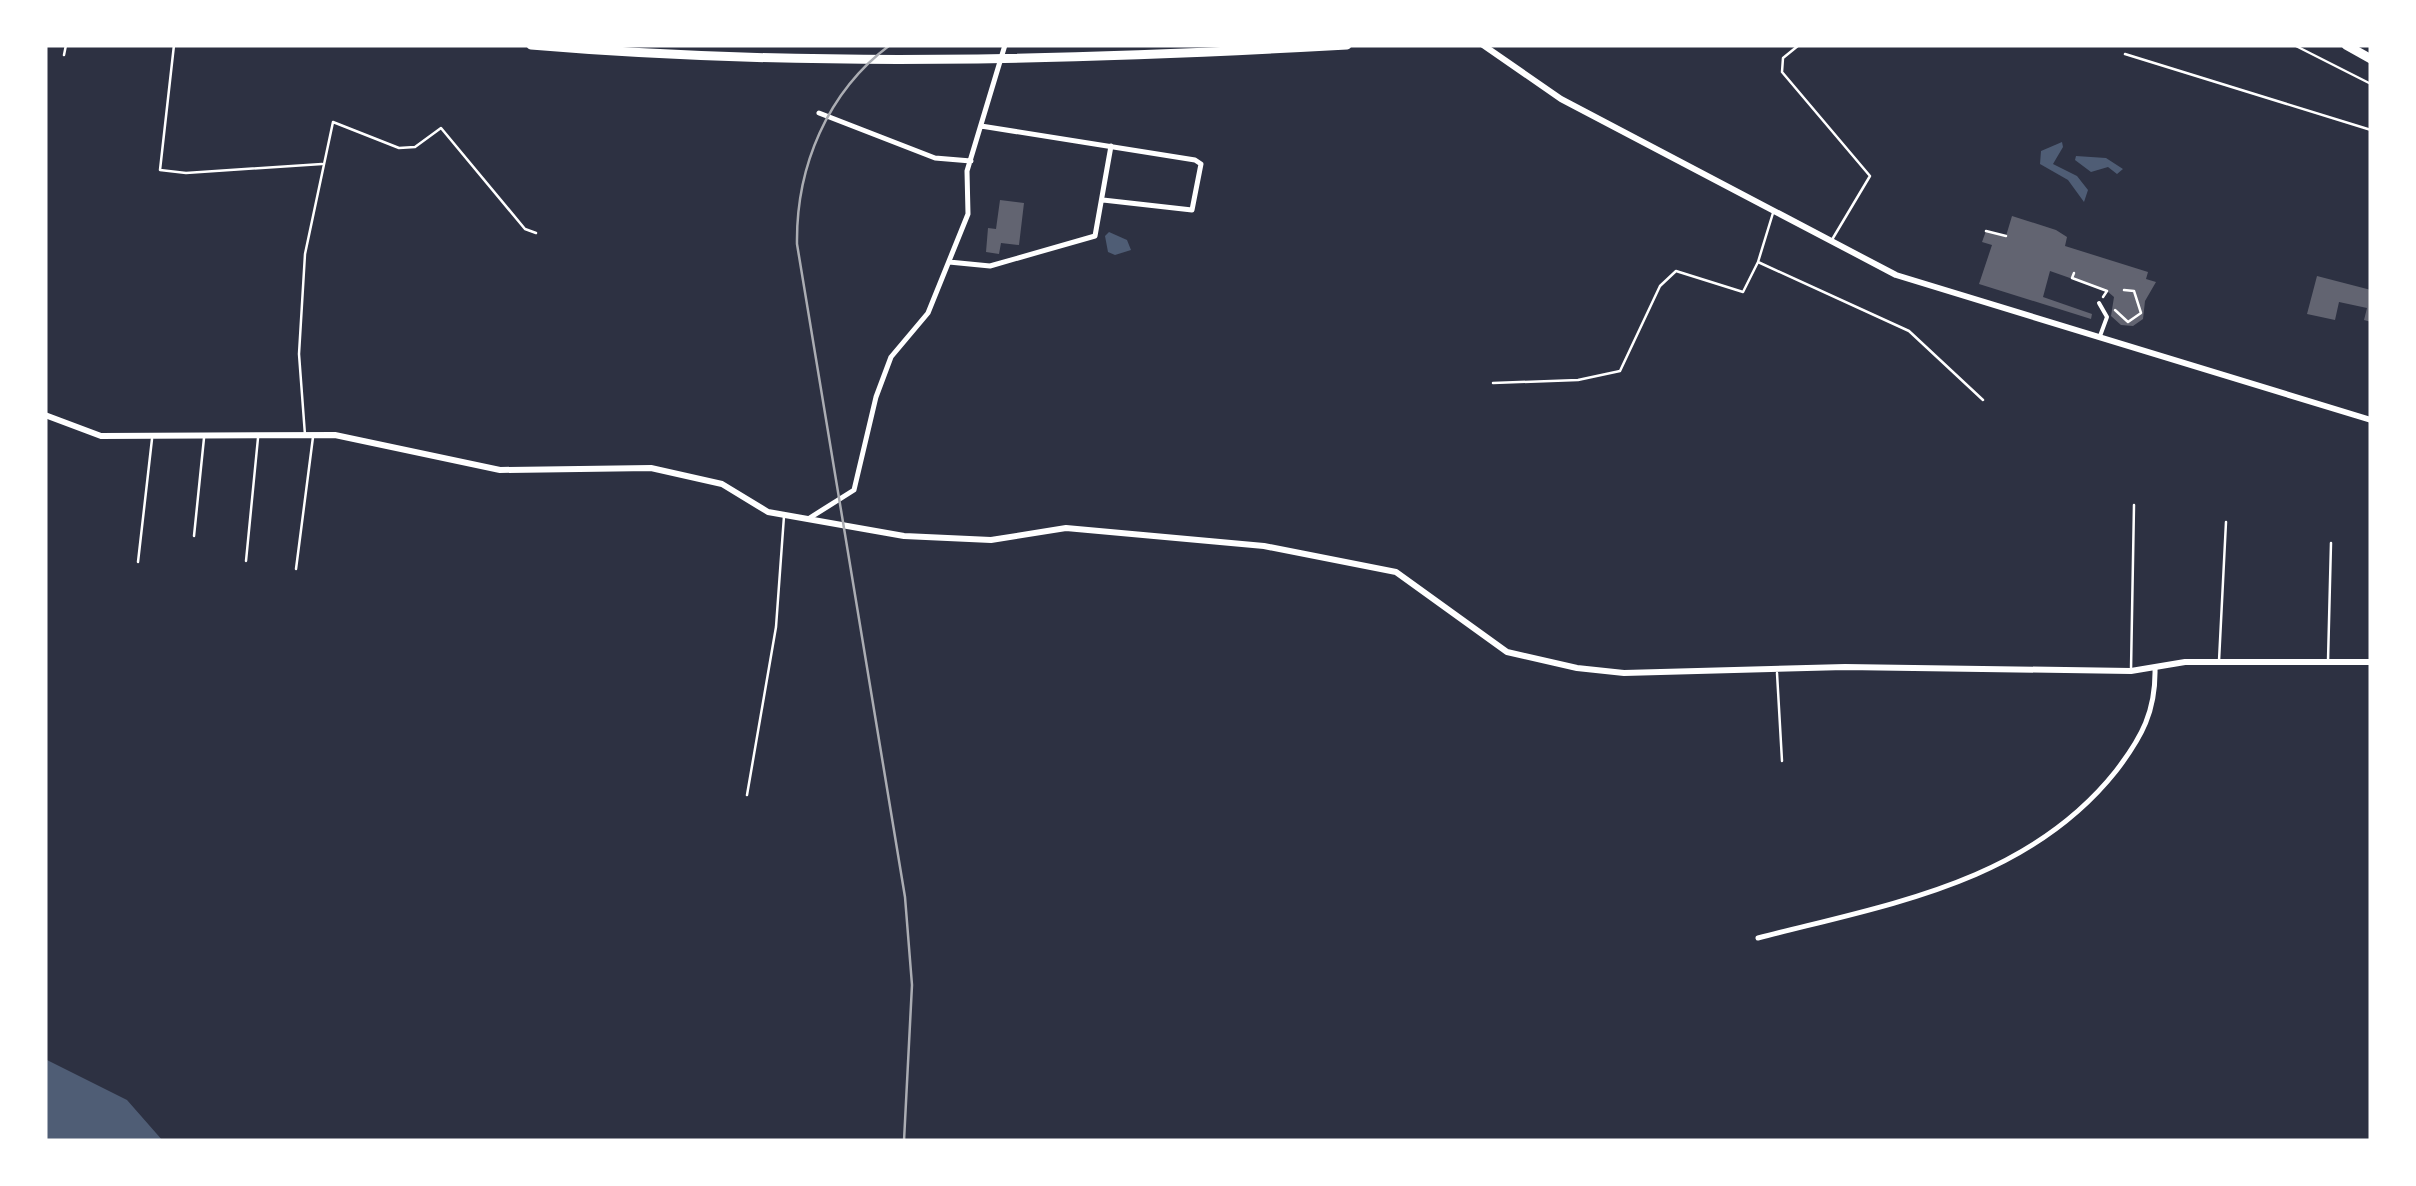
<svg xmlns="http://www.w3.org/2000/svg" width="2416" height="1186" viewBox="0 0 2416 1186" font-family="'Roboto Condensed',sans-serif">
<style>
.water{fill:#4f5d75}
.building{fill:#626471}
.lines{fill:none;stroke-linecap:round;stroke-linejoin:round}
.path{stroke:#fff;stroke-width:2.5}
.service{stroke:#fff;stroke-width:2.5}
.pedestrian{stroke:#fff;stroke-width:4}
.minor{stroke:#fff;stroke-width:5}
.tertiary{stroke:#fff;stroke-width:6}
.motorway{stroke:#fff;stroke-width:9}
.rail{stroke:#abadb3;stroke-width:2.5}
</style>
<rect width="100%" height="100%" fill="#2d3142"/>
<path class="water" d="M 2062,142 L 2063,147 L 2053,164 L 2077,176 L 2088,190 L 2084,202 L 2068,180 L 2040,164 L 2041,151 Z
M 2076,156 L 2106,158 L 2123,169 L 2117,174 L 2108,167 L 2091,172 L 2075,160 Z
M 1109,232 L 1127,240 L 1131,250 L 1115,255 L 1108,252 L 1105,236 Z
M 45,1059 L 127,1100 L 163,1141 L 45,1141 Z"/>
<path class="building" d="M 1000,200 L 1024,203 L 1019,245 L 1001,243 L 999,254 L 986,252 L 988,228 L 996,229 Z
M 2012,216 L 2056,230 L 2067,237 L 2065,246 L 2148,272 L 2146,279 L 2156,282 L 2145,301 L 2143,319 L 2133,326 L 2121,325 L 2111,316 L 2114,297 L 2107,291 L 2050,271 L 2043,297 L 2092,314 L 2091,319 L 1979,284 L 1992,245 L 1982,242 L 1986,231 L 2006,236 Z
M 2317,276 L 2371,290 L 2371,322 L 2364,320 L 2367,308 L 2339,302 L 2335,320 L 2307,314 Z"/>
<g class="lines">
<path class="path" d="M 2074,273 L 2072,278 L 2107,291 L 2103,297
M 2115,310 L 2128,322 L 2141,313 L 2134,291 L 2124,290"/>
<path class="service" d="M 174,45 L 160,170 L 186,173 L 322,164
M 1799,45 L 1783,58 L 1782,72 L 1870,176 L 1833,238
M 2294,45 L 2371,84
M 2125,54 L 2371,130
M 64,55 L 66,45
M 1773,213 L 1758,262 L 1909,331 L 1983,400
M 1986,231 L 2006,236
M 1493,383 L 1578,380 L 1620,371 L 1660,286 L 1676,271 L 1743,292 L 1758,262
M 305,435 L 299,354 L 305,254 L 333,122 L 399,148 L 415,147 L 441,128 L 525,229 L 536,233
M 194,536 L 204,438
M 246,561 L 258,438
M 138,562 L 152,439
M 296,569 L 313,437
M 2219,661 L 2226,522
M 2328,661 L 2331,543
M 2131,670 L 2134,505
M 1777,673 L 1782,761
M 747,795 L 776,627 L 784,516"/>
<path class="pedestrian" d="M 2099,303 L 2107,317 L 2100,336"/>
<path class="minor" d="M 819,113 L 935,158 L 971,161
M 981,126 L 1195,160 L 1201,164 L 1192,210 L 1103,200
M 949,262 L 990,266 L 1095,236 L 1111,146
M 808,519 L 854,490 L 876,397 L 891,357 L 928,313 L 968,214 L 967,171 L 1005,45
M 1758,938 C 1889,904 2027,883 2116,771 C 2142,737 2156,711 2155,668"/>
<path class="tertiary" d="M 1483,45 L 1561,99 L 1896,275 L 2371,420
M 45,415 L 101,436 L 335,435 L 500,470 L 651,468 L 722,484 L 768,512 L 904,536 L 991,540 L 1066,528 L 1264,546 L 1396,572 L 1507,652 L 1577,668 L 1624,673 L 1845,667 L 2131,671 L 2185,662 L 2371,662"/>
<path class="motorway" d="M 531,45 C 802,68 1076,60 1347,45
M 2346,45 L 2371,59"/>
<path class="rail" d="M 890,45 C 827,92 796,167 797,244 L 905,897 L 912,985 L 904,1141"/>
</g>
<rect width="2416" height="1186" fill="none" stroke="#ffffff" stroke-width="95"/>
</svg>
